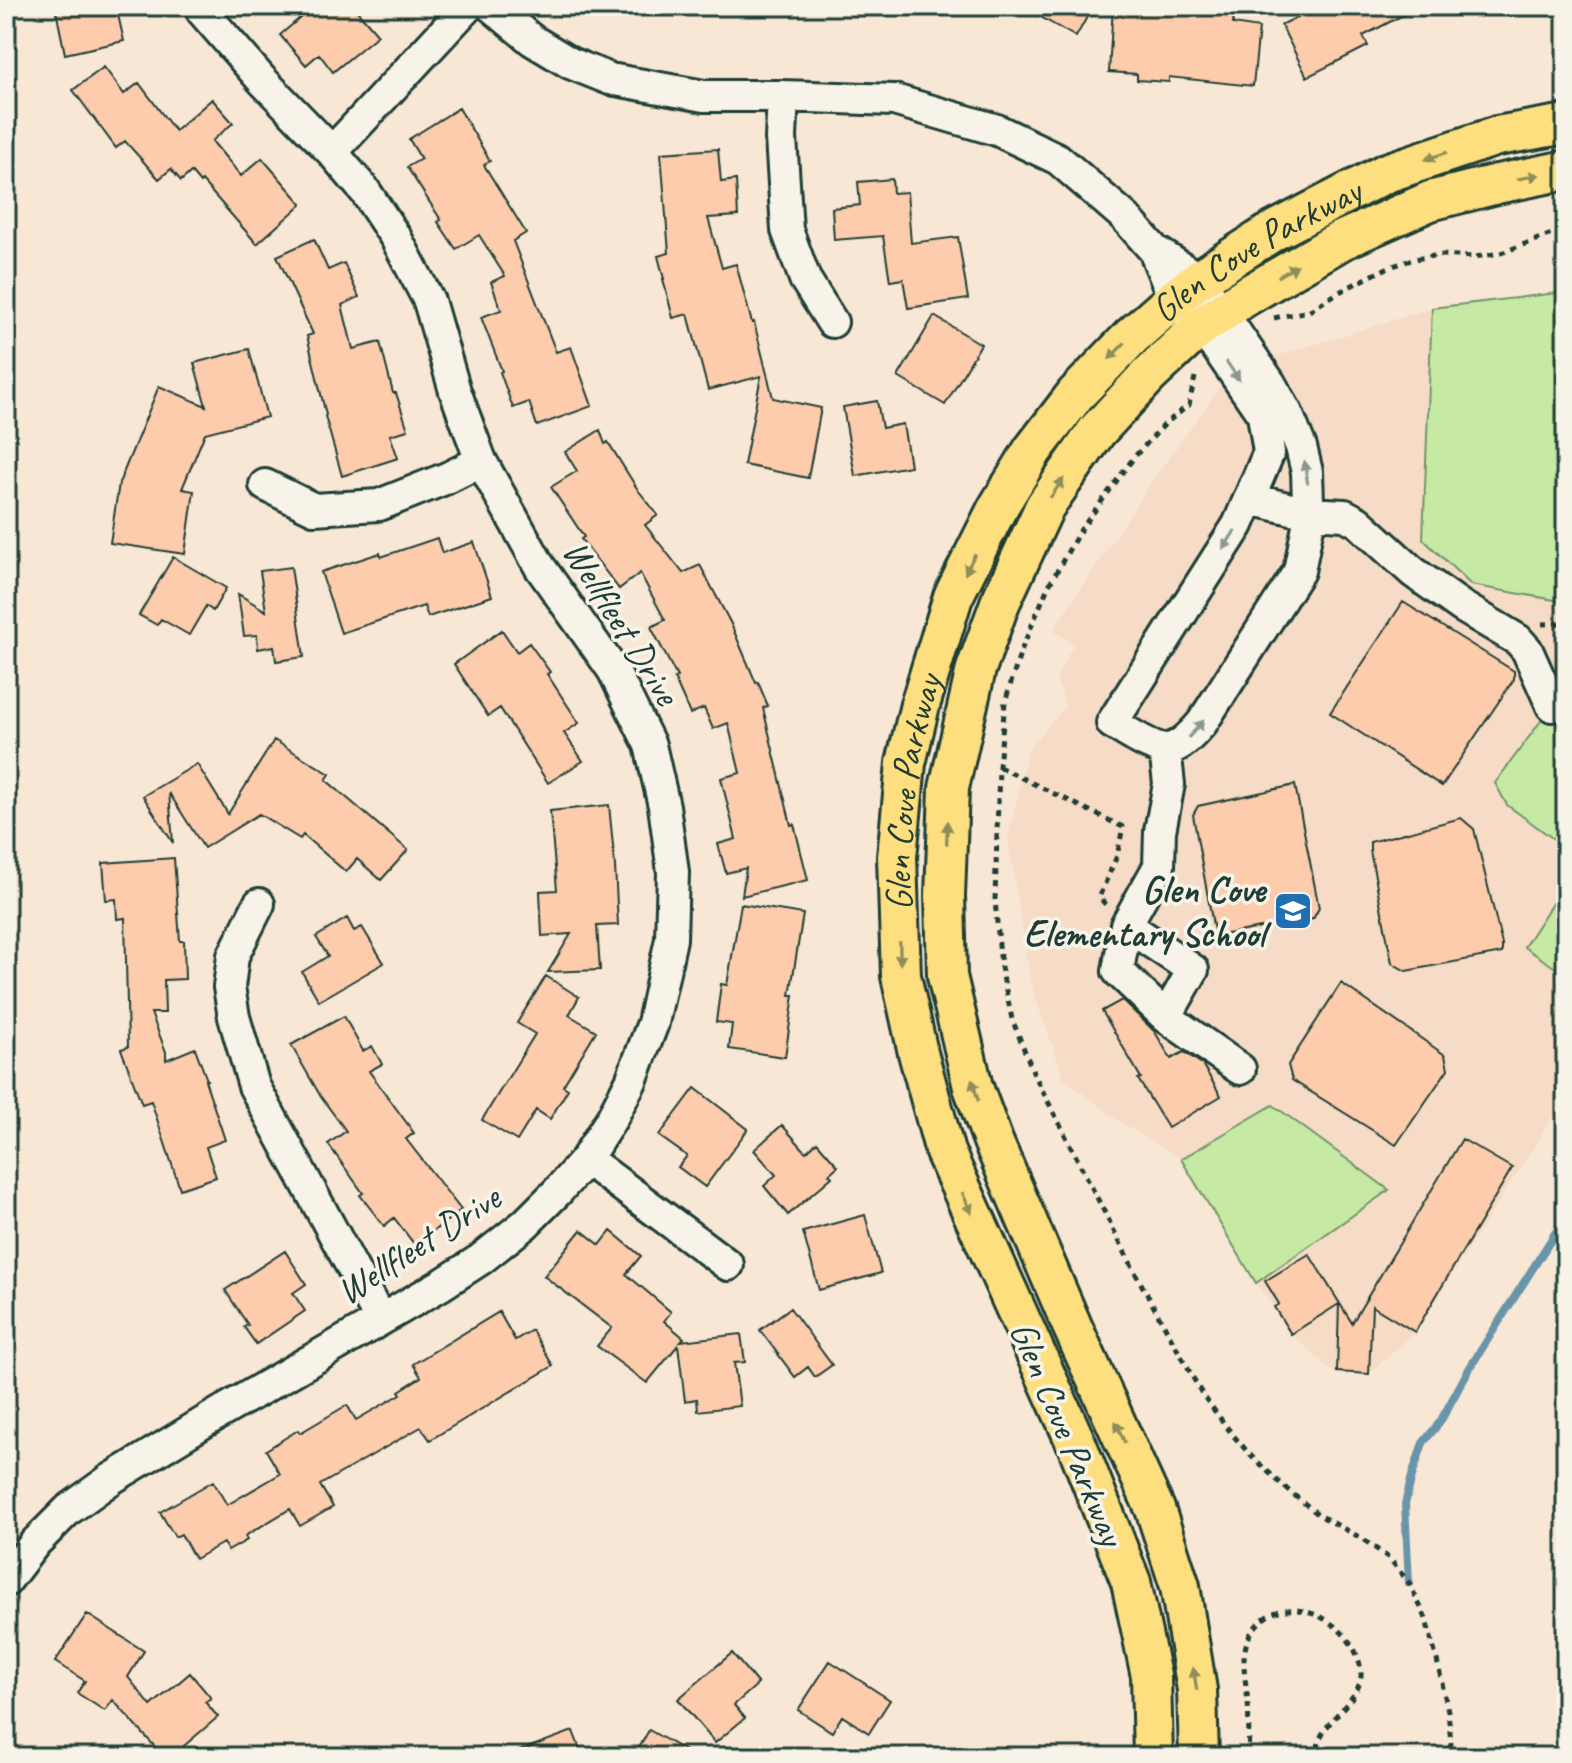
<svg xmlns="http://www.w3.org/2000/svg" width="1572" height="1763" viewBox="0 0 1572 1763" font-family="Caveat,sans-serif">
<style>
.built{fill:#f6dcc6}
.green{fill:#c6eaa3;stroke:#72946c;stroke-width:2}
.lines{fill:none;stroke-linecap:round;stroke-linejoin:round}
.stream{stroke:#6995aa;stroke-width:8}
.building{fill:#fdccac;stroke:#1f3d34;stroke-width:2}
.minor-casing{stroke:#1f3d34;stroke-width:36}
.major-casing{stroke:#1f3d34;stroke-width:44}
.path{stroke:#1f3d34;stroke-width:5;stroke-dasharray:6 6;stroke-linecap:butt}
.minor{stroke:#f7f3e8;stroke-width:30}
.major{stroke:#fddf80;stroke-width:38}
.oneway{fill:#8e8e5a}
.oneway2{fill:#8b988e}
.labels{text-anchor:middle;stroke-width:7;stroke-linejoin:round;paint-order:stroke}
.street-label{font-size:38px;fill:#1f3d34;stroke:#f7f3e8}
.poi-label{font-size:38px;font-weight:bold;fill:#1f3d34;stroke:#f7f3e8;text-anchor:end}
</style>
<rect width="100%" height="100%" fill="#f9e7d6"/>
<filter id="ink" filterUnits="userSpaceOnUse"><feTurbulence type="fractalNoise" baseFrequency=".0125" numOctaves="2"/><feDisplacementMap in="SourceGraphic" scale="16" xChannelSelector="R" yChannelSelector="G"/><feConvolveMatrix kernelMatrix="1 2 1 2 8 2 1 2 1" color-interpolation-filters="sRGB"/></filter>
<g filter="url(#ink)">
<path class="built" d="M 1432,308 L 1423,539 L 1471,585 L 1566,602 L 1566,1097 L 1415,1332 L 1369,1374 L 1335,1374 L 1291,1334 L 1256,1283 L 1181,1159 L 1126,1126 L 1064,1079 L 1031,985 L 1008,838 L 1028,749 L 1066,706 L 1056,679 L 1073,645 L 1053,630 L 1157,474 L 1226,379 L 1267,359 Z"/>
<path class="green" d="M 1566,292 L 1566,602 L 1471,585 L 1423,539 L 1432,308 Z
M 1566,687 L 1566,848 L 1507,805 L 1495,783 Z
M 1566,882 L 1566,975 L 1524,947 Z
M 1273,1105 L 1389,1190 L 1256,1283 L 1181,1159 Z"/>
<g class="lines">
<path class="stream" d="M 1409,1583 L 1405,1504 L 1412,1476 L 1423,1443 L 1440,1422 L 1469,1369 L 1566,1216"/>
</g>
<path class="building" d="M 55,6 L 116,6 L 124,41 L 65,54 Z
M 314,6 L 353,6 L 378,35 L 333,72 L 319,54 L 306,65 L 280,35 Z
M 1021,6 L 1093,6 L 1076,37 Z
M 1113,6 L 1197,11 L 1197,6 L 1235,9 L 1233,24 L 1259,28 L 1253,86 L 1169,77 L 1169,82 L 1137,80 L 1137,74 L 1109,72 Z
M 1320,6 L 1420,6 L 1363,36 L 1368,46 L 1307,77 L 1281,25 Z
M 104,67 L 124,94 L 139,83 L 175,131 L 212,99 L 233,123 L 212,141 L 241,176 L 262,158 L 302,204 L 257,244 L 202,181 L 200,183 L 191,172 L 181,181 L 171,169 L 159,179 L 125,141 L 116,148 L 73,90 Z
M 459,108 L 490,161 L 484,165 L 526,233 L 513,241 L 556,352 L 571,347 L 592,406 L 537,426 L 529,402 L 513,408 L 500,372 L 502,371 L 481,317 L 501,310 L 491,282 L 505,276 L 479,235 L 456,249 L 438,222 L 441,220 L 407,167 L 421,159 L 409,139 Z
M 718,149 L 721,182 L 736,180 L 738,216 L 708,218 L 722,268 L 736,264 L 752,323 L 754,322 L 773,398 L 821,408 L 808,478 L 744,465 L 761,376 L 708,390 L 688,314 L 673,318 L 663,279 L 664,279 L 658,256 L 669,253 L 661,153 Z
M 892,179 L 893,193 L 907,192 L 911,243 L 958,237 L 968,299 L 908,308 L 903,279 L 890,281 L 883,236 L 834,240 L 832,208 L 860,205 L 858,182 Z
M 314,239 L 328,270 L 344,263 L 359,297 L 342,305 L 353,349 L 380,342 L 393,393 L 396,393 L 408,430 L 390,435 L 398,458 L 342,476 L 325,416 L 326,415 L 307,336 L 313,334 L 277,256 Z
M 934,316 L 981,344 L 945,405 L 898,377 Z
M 249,349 L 267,417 L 205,433 L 182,489 L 194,491 L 185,554 L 110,543 L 119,483 L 159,386 L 206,406 L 194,363 Z
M 877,401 L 882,428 L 903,424 L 910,466 L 855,476 L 843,407 Z
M 600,430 L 605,444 L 608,442 L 638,490 L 658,515 L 645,525 L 683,573 L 700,565 L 731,624 L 756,683 L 758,682 L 768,706 L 763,708 L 791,825 L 794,824 L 808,880 L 742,896 L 746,868 L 726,873 L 718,844 L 736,839 L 721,778 L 740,773 L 728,723 L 713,729 L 704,708 L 690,714 L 674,678 L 677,677 L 651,627 L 665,620 L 640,573 L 619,589 L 581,539 L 584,537 L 551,487 L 577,471 L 565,452 Z
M 437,538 L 442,553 L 474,542 L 492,596 L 428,617 L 424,606 L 341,633 L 321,572 L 380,553 L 381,557 Z
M 173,557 L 226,588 L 213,611 L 206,606 L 189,635 L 161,619 L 157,625 L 139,615 Z
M 291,567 L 304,657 L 276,661 L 274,646 L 258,649 L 257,635 L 244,636 L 238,594 L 266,611 L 260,571 Z
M 1403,602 L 1514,671 L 1514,679 L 1442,786 L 1330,713 Z
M 502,630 L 517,652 L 529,643 L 550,672 L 547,674 L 579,723 L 564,733 L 583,761 L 548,783 L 500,708 L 488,716 L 454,664 Z
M 274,740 L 330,774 L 326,780 L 408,850 L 381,880 L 357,859 L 346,872 L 303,835 L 300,839 L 259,814 L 204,848 L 169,793 L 173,843 L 143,796 L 197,764 L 228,814 Z
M 1295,785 L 1319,908 L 1313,919 L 1215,936 L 1193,815 L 1198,806 Z
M 609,805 L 615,866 L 618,925 L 597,926 L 600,970 L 548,972 L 571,934 L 542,936 L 540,891 L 557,890 L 550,811 Z
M 1461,818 L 1474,829 L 1502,944 L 1502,953 L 1406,971 L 1392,963 L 1370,851 L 1370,842 Z
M 174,858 L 180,941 L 184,941 L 185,979 L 164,980 L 165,1013 L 151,1013 L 166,1052 L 166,1060 L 195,1048 L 207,1080 L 205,1080 L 225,1140 L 206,1147 L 216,1177 L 180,1189 L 151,1101 L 142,1104 L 121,1049 L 128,1047 L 125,918 L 117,919 L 116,899 L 106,900 L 103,863 Z
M 741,904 L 803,914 L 790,995 L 794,995 L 785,1057 L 729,1049 L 732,1024 L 716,1022 L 721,984 L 727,985 Z
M 347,918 L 354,931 L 362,927 L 384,963 L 319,1001 L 302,972 L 328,956 L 316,937 Z
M 546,976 L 579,997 L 569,1015 L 596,1031 L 563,1086 L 568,1089 L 550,1119 L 536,1110 L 517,1141 L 482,1120 L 535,1034 L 517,1023 Z
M 1341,983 L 1445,1055 L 1448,1069 L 1396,1145 L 1292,1080 L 1288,1065 Z
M 1122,1000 L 1155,1032 L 1171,1059 L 1184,1052 L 1202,1064 L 1221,1096 L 1168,1128 L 1138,1079 L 1141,1078 L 1102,1011 Z
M 344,1016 L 363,1051 L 372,1046 L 382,1064 L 369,1071 L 414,1133 L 406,1139 L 461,1210 L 415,1245 L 394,1218 L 384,1226 L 360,1195 L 363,1193 L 328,1144 L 346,1131 L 321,1097 L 291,1045 Z
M 695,1088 L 748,1129 L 705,1187 L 678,1167 L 687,1156 L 659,1136 Z
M 782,1125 L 806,1152 L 817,1142 L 838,1166 L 829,1174 L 832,1177 L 788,1215 L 764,1186 L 776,1175 L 754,1150 Z
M 1462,1139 L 1512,1168 L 1415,1332 L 1372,1306 L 1369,1374 L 1337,1372 L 1339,1304 L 1291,1334 L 1274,1307 L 1279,1304 L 1265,1281 L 1309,1254 L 1352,1323 Z
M 865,1215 L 881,1273 L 819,1290 L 803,1232 Z
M 581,1230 L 600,1245 L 611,1231 L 641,1256 L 626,1274 L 671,1312 L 664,1321 L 684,1338 L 681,1341 L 741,1334 L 745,1362 L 734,1363 L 740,1406 L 698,1411 L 697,1399 L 685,1401 L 678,1345 L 647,1383 L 597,1346 L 612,1328 L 544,1276 Z
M 285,1251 L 306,1284 L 293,1293 L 305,1311 L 256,1344 L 244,1327 L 248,1325 L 225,1290 Z
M 790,1308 L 832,1365 L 815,1377 L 808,1367 L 795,1377 L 760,1330 Z
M 499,1312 L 515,1340 L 532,1330 L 553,1366 L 430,1440 L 421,1427 L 320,1485 L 333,1507 L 300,1526 L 290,1509 L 245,1536 L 247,1540 L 228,1551 L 223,1543 L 195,1559 L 181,1534 L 175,1537 L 160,1512 L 213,1481 L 227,1505 L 280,1474 L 266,1450 L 298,1430 L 300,1433 L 347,1405 L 356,1420 L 401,1394 L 399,1391 L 421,1377 L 413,1364 Z
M 87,1614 L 144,1651 L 128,1677 L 151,1706 L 190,1673 L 211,1698 L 205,1702 L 218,1717 L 171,1757 L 164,1757 L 113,1700 L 105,1711 L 77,1693 L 85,1681 L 55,1662 Z
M 732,1653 L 758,1684 L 734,1705 L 745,1718 L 715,1743 L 678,1699 Z
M 830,1661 L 890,1700 L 869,1733 L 842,1716 L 832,1732 L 798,1710 Z
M 649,1730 L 696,1757 L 634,1757 Z
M 573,1731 L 583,1757 L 509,1757 L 508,1755 Z"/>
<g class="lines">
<g class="minor-casing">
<path id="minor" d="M 491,6 L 532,40 L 570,63 L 610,79 L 704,96 L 783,96 L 894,100 L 997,130 L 1058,159 L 1125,217 L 1154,250 L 1199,279 L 1270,383 L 1287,413 L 1301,447 L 1307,472 L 1308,502 L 1308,526 L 1299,571 L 1202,723 C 1194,732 1184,744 1172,748 C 1157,753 1126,731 1112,723 L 1238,525 L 1269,452 L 1263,415 L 1217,348 L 1174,299 L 1154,250
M 783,96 L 781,138 L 787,230 L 805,279 L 832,322
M 332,152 L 468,6
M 265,485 L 314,509 L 379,505 L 447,478 L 481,461
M 1250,499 L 1308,513 L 1345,515 L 1358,522 L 1413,572 L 1461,606 L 1518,640 L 1527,650 L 1552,706
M 1165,749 L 1169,784 L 1160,831 L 1159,866 L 1126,925 L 1118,971 L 1166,1017 L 1240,1069
M 259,904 L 233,956 L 229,987 L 234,1017 L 254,1086 L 380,1319
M 1126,925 L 1193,970 L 1166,1017
M 586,1159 L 728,1265
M 6,1581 L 35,1543 L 68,1510 L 111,1479 L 211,1418 L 441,1285 L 481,1259 L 525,1224 L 558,1191 L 586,1159 L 612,1118 L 631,1081 L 653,1023 L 671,939 L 673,872 L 664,806 L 650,745 L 613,670 L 540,567 L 481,461 L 455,391 L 429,301 L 396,238 L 365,191 L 332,152 L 262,80 L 202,11"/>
</g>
<g class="major-casing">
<g id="major">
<path id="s1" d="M 1153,1757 L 1151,1676 L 1131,1582 L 1077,1445 L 945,1152 L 918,1053 L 901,976 L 897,857 L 906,763 L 920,705 L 953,597 L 997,509 L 1033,450 L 1076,394 L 1131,337 L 1174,299 L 1199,279 L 1272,232 L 1386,173 L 1497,136 L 1566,124"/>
<path d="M 1199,1757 L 1197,1690 L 1180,1586 L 1155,1509 L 1072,1326 L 993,1141 L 973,1087 L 947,976 L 945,896 L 949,788 L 976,669 L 1000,603 L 1045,506 L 1097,431 L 1148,376 L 1199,328 L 1243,298 L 1340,241 L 1430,201 L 1497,184 L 1566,170"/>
</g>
</g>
<path class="path" d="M 1274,318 L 1309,311 L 1339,292 L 1387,268 L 1414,259 L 1440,255 L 1475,257 L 1501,253 L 1549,235 L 1566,232
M 1195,377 L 1189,405 L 1166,423 L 1135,456 L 1079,532 L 1048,587 L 1021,651 L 1005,702 L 999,767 L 995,900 L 1001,967 L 1012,1019 L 1034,1074 L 1138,1278 L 1202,1394 L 1232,1434 L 1253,1458 L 1289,1491 L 1319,1515 L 1361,1538 L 1389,1558 L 1409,1583 L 1425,1616 L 1437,1660 L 1448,1711 L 1451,1743 L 1448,1757
M 1542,624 L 1566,623
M 999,767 L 1123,827 L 1117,856 L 1099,897 L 1106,905
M 1248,1757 C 1249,1738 1249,1720 1248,1702 C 1246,1681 1239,1655 1250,1635 C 1279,1582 1357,1621 1361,1672 C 1363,1697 1329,1716 1320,1739 C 1318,1744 1318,1751 1318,1757"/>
<use href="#minor" class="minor"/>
<use href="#major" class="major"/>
</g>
<defs><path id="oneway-solid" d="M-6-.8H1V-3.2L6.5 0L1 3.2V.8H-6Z" transform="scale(2)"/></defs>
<g class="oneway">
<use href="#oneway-solid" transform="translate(1436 156) rotate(161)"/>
<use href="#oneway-solid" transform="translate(1528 177) rotate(-11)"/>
<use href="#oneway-solid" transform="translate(1288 271) rotate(-31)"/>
<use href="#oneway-solid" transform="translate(1117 351) rotate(134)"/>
<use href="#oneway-solid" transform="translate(1057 488) rotate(-55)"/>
<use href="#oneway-solid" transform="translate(970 564) rotate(116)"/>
<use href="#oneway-solid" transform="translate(947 833) rotate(-88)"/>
<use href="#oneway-solid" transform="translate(900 953) rotate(89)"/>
<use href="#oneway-solid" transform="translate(975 1090) rotate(-107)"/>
<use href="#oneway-solid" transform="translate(967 1203) rotate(66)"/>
<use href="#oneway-solid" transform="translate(1120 1432) rotate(-114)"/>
<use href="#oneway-solid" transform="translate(1195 1679) rotate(-99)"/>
</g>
<g class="oneway2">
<use href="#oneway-solid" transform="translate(1233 371) rotate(55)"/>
<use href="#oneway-solid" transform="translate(1306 472) rotate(-98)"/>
<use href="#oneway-solid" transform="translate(1229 540) rotate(122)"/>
<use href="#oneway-solid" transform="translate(1196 729) rotate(-48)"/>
</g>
</g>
<defs>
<g id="school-square" transform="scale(2)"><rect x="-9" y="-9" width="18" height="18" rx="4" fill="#1f6fb2" stroke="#f7f3e8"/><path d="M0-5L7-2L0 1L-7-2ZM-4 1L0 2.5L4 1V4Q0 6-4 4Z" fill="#fff"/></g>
</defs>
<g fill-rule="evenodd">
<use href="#school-square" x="1293" y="911"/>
</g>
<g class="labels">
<g class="street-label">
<text dy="13" stroke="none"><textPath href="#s1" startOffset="1684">Glen Cove Parkway</textPath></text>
<text transform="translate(622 622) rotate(58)" y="13">Wellfleet Drive</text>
<text dy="13" stroke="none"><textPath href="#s1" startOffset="1012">Glen Cove Parkway</textPath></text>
<text transform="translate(418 1244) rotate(-33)" y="13">Wellfleet Drive</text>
<text transform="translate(1068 1433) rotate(67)" y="13">Glen Cove Parkway</text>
</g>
<g class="poi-label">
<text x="1265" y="902">Glen Cove<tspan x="1265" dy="44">Elementary School</tspan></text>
</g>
</g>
<rect width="1572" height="1763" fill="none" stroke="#f7f3e8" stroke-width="32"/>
<rect x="16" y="16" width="1540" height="1731" fill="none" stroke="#1f3d34" stroke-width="3" filter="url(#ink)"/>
</svg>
